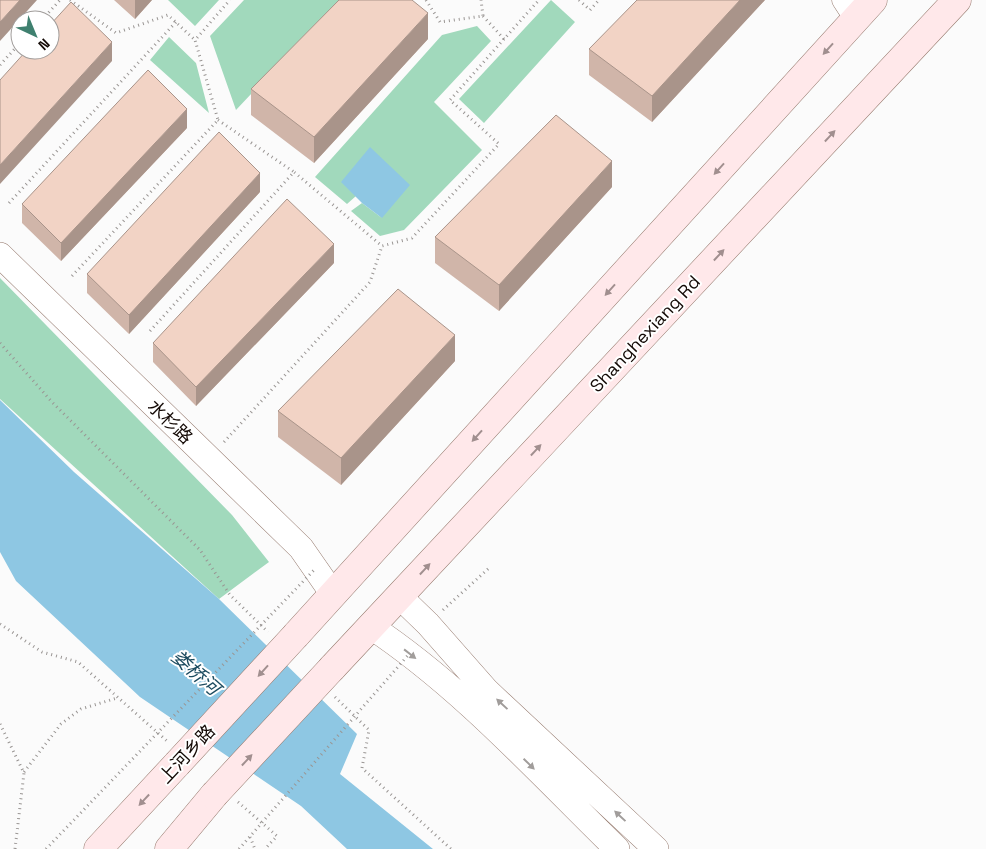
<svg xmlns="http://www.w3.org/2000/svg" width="986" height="849" viewBox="0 0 986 849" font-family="'Space Grotesk','Noto Sans SC',sans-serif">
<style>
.forest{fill:#a1d9bc}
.water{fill:#8ec7e3}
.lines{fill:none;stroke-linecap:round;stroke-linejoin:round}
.minor-casing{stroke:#94786c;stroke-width:21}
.tertiary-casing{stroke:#94786c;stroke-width:26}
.secondary-casing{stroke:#94786c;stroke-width:29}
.path{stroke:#999593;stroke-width:3;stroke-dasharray:1 4;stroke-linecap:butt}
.minor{stroke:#fff;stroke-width:20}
.tertiary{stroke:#fff;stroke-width:25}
.secondary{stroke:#ffe8ea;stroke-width:28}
.secondary-bridge-casing{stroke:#94786c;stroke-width:29;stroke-linecap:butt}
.path-bridge{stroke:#999593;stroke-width:3;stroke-dasharray:1 4;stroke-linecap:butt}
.secondary-bridge{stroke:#ffe8ea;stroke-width:28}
.wall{fill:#d0b5a9}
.shaded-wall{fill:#a9948a}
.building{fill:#f2d3c5;stroke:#a9948a}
.oneway{fill:#a18f8f}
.oneway2{fill:#a19d9b}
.labels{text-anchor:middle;stroke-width:4;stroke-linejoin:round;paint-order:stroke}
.street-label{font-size:18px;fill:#140a06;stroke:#fff}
.water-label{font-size:19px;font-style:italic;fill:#1d4c60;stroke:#fff}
</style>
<rect width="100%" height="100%" fill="#fbfbfb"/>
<path class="forest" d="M 168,0 L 219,0 L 195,26 Z
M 244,0 L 340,0 L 236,110 L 210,36 Z
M 551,0 L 575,22 L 484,123 L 459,99 Z
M 477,26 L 491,41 L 434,102 L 482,150 L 404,230 L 380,236 L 351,211 L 362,203 L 382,218 L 341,181 L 356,196 L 347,204 L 315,177 L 442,35 Z
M 169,37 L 196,63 L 209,113 L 150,60 Z
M 0,278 L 232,515 L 269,562 L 219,599 L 0,399 Z"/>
<path class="water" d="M 370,147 L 410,185 L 382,218 L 362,203 L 341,182 Z
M 0,400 L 74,472 L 219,599 L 357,734 L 340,774 L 433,849 L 347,849 L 301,806 L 140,697 L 16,581 L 0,552 Z"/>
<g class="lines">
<g class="minor-casing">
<path id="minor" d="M 842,0 L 855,20"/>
</g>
<g class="tertiary-casing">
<path id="tertiary" d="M 0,255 L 301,548 L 333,594
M 399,596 L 428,624 L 487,691 L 656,849
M 370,626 C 462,687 538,772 617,849"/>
</g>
<g class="secondary-casing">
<path id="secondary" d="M 296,635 L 873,0
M 332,668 L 957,0
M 98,849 L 177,764
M 169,849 L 214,795"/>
</g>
<path class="path" d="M 70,0 L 116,33 L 168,15 L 195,40
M 426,0 L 440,22 L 483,16 L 481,0
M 579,0 L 590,10 L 599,0
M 483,16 L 504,39 L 539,0
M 42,20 L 60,0
M 0,65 L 20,43
M 218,120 L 294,172
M 9,203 L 176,22
M 72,276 L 218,120 L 195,40 L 230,0
M 150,331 L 294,172 L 382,246
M 0,343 L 51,401 L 200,550 L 230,595 L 268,632
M 224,442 L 370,282 L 382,246 L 412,238 L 499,144 L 450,100 L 504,39
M 443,610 L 489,568
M 0,624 L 42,652 L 78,662 L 167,741
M 335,697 L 369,730 L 362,768 L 451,849
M 0,724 L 24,773 L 15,849
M 24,772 L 61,724 L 81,709 L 117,698
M 238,802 L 277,836 L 265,849
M 250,837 L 255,849"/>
<use href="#minor" class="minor"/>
<use href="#tertiary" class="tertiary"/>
<use href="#secondary" class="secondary"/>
<g class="secondary-bridge-casing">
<path id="secondary-bridge" d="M 177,764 L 296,635
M 214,795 L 332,668"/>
</g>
<path class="path-bridge" d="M 46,849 L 315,569
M 239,849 L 410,653"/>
<use href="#secondary-bridge" class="secondary-bridge"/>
</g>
<path class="wall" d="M 114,0 L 152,0 L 135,19 Z
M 765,0 L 652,122 L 589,75 L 589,49 Z
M 428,39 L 314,163 L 251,115 L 251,89 Z
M 187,128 L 61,261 L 22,223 L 22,204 Z
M 612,187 L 499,311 L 435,263 L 435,237 Z
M 260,192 L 129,334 L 87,293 L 87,274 Z
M 334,263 L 196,406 L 153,362 L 153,343 Z
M 455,361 L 341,485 L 278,437 L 278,411 Z"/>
<path class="shaded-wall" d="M 20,0 L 37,0 L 0,41 L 0,22 Z
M 135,0 L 152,0 L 135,19 Z
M 740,0 L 765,0 L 652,122 L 652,96 Z
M 428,13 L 428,39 L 314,163 L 314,137 Z
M 112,42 L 112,61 L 0,184 L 0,165 Z
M 187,109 L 187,128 L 61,261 L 61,243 Z
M 612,161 L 612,187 L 499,311 L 499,285 Z
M 260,173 L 260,192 L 129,334 L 129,315 Z
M 334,244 L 334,263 L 196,406 L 196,387 Z
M 455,335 L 455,361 L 341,485 L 341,458 Z"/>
<path class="building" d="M 0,0 L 20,0 L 0,22 Z
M 339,0 L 412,0 L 428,13 L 314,137 L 251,89 Z
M 637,0 L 740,0 L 652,96 L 589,49 Z
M 71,2 L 112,42 L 0,165 L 0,80 L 27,50 L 50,50 L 50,25 Z
M 148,70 L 187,109 L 61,243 L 22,204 Z
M 556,115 L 612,161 L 499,285 L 435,237 Z
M 219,132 L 260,173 L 129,315 L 87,274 Z
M 287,199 L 334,244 L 196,387 L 153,343 Z
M 398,289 L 455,335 L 341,458 L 278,411 Z"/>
<defs><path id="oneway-solid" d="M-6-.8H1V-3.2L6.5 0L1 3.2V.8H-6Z" transform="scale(1.25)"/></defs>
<g class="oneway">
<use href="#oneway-solid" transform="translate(828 49) rotate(132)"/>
<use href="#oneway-solid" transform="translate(830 136) rotate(-47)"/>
<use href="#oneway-solid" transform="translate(719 169) rotate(132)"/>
<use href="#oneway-solid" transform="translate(719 255) rotate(-47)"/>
<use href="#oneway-solid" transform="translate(610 290) rotate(132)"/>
<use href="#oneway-solid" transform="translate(477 436) rotate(132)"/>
<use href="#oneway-solid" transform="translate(536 450) rotate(-47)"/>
<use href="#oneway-solid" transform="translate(425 569) rotate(-47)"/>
<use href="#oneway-solid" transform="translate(263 671) rotate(132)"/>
<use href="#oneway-solid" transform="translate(247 760) rotate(-47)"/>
<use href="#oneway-solid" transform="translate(144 800) rotate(133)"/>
</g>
<g class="oneway2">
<use href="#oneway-solid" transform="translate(410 654) rotate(38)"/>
<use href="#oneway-solid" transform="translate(502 704) rotate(-137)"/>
<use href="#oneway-solid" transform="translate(529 764) rotate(44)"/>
<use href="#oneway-solid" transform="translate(620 816) rotate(-137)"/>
</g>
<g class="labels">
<g class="street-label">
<text transform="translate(645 334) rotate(-47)" y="6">Shanghexiang Rd</text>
<text transform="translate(170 422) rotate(44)" y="6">水杉路</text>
<text transform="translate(187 754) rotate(-47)" y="6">上河乡路</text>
</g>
<g class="water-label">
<text transform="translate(196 672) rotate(42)" y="7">娄桥河</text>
</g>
</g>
<g transform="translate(35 35) rotate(136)"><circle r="24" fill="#ffffff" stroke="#a19d9b"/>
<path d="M0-4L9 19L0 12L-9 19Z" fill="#3f806f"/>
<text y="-8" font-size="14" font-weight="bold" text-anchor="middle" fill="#140a06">N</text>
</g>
</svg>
